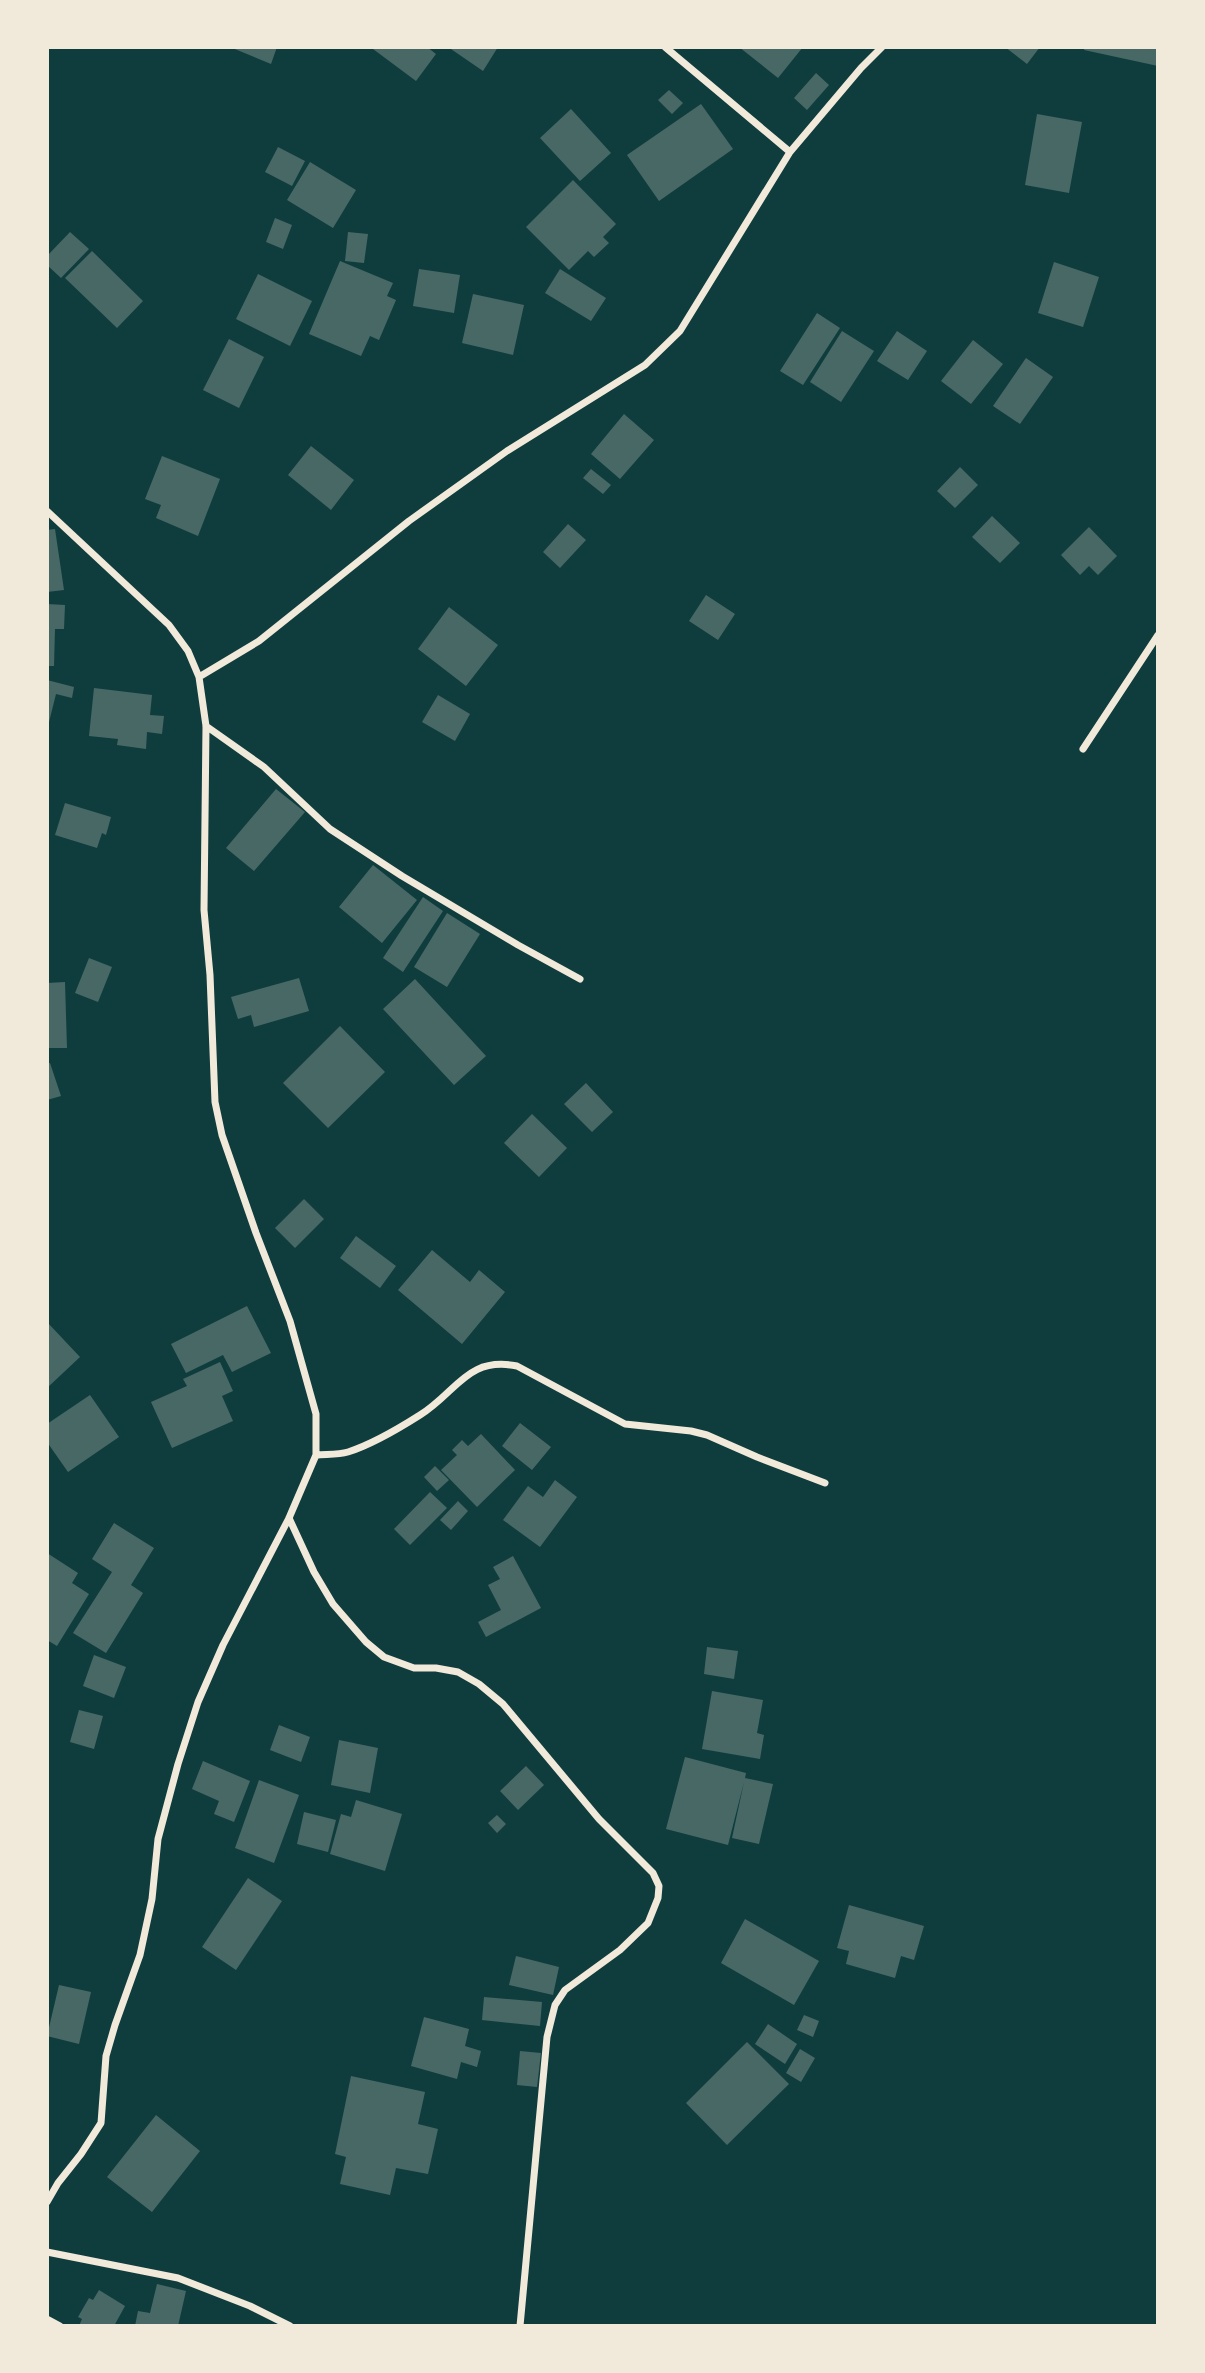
<svg xmlns="http://www.w3.org/2000/svg" width="1205" height="2373" viewBox="0 0 1205 2373" font-family="Raleway,sans-serif">
<style>
.building{fill:#486865}
.lines{fill:none;stroke-linecap:round;stroke-linejoin:round}
.minor{stroke:#f1e9da;stroke-width:7}
</style>
<rect width="100%" height="100%" fill="#0f3d3e"/>
<path class="building" d="M 230,47 L 277,47 L 271,64 Z
M 375,47 L 427,47 L 436,54 L 416,81 L 373,49 Z
M 448,47 L 498,47 L 483,71 Z
M 739,47 L 803,47 L 778,78 Z
M 1005,47 L 1040,47 L 1027,64 Z
M 1085,47 L 1158,47 L 1158,66 L 1084,50 Z
M 816,73 L 829,85 L 807,110 L 794,98 Z
M 669,90 L 683,103 L 672,114 L 658,100 Z
M 701,104 L 733,149 L 659,201 L 627,155 Z
M 571,109 L 611,153 L 580,181 L 540,138 Z
M 1037,114 L 1082,122 L 1069,193 L 1025,185 Z
M 278,147 L 305,161 L 292,186 L 265,172 Z
M 310,162 L 356,190 L 333,228 L 287,200 Z
M 573,180 L 616,224 L 603,237 L 609,243 L 594,257 L 588,251 L 569,270 L 526,227 Z
M 275,218 L 292,225 L 283,249 L 266,242 Z
M 70,232 L 89,249 L 61,278 L 47,265 L 47,256 Z
M 348,232 L 368,234 L 364,263 L 345,261 Z
M 92,251 L 143,301 L 117,328 L 65,278 Z
M 340,261 L 393,283 L 387,296 L 396,300 L 379,340 L 370,336 L 361,356 L 309,334 Z
M 1054,262 L 1099,277 L 1083,327 L 1038,313 Z
M 419,269 L 460,275 L 454,313 L 413,306 Z
M 560,269 L 606,298 L 591,321 L 545,293 Z
M 258,274 L 312,301 L 290,346 L 236,319 Z
M 473,294 L 524,305 L 513,355 L 462,343 Z
M 817,313 L 840,328 L 803,385 L 780,371 Z
M 842,331 L 874,351 L 841,402 L 810,382 Z
M 897,331 L 927,351 L 908,380 L 877,361 Z
M 229,339 L 264,357 L 239,408 L 203,390 Z
M 973,340 L 1003,364 L 971,404 L 941,381 Z
M 1026,358 L 1053,377 L 1020,424 L 993,406 Z
M 624,414 L 654,440 L 620,479 L 591,454 Z
M 311,446 L 354,480 L 331,510 L 288,475 Z
M 162,456 L 220,479 L 198,536 L 156,518 L 161,505 L 145,499 Z
M 960,467 L 978,485 L 955,508 L 937,491 Z
M 591,469 L 611,485 L 603,494 L 583,478 Z
M 992,516 L 1020,543 L 1000,563 L 972,537 Z
M 568,524 L 586,540 L 560,568 L 543,552 Z
M 1089,527 L 1117,556 L 1098,575 L 1089,566 L 1080,575 L 1061,555 Z
M 55,529 L 64,590 L 47,592 L 47,530 Z
M 706,595 L 735,614 L 718,640 L 689,621 Z
M 47,604 L 65,605 L 64,629 L 55,629 L 54,666 L 47,666 Z
M 449,607 L 498,645 L 466,686 L 418,649 Z
M 47,680 L 74,687 L 72,698 L 56,694 L 48,726 Z
M 94,688 L 152,695 L 150,715 L 164,716 L 162,734 L 147,732 L 146,749 L 117,745 L 118,739 L 89,736 Z
M 438,695 L 470,714 L 455,741 L 422,722 Z
M 276,789 L 305,812 L 254,871 L 226,848 Z
M 65,803 L 111,817 L 106,835 L 102,833 L 97,848 L 55,835 Z
M 373,865 L 417,900 L 382,943 L 339,907 Z
M 423,897 L 443,911 L 403,972 L 383,958 Z
M 447,913 L 480,934 L 447,987 L 414,967 Z
M 89,958 L 112,967 L 98,1002 L 75,993 Z
M 299,978 L 309,1011 L 254,1027 L 251,1015 L 238,1019 L 231,997 Z
M 415,979 L 486,1056 L 454,1085 L 383,1009 Z
M 65,982 L 67,1048 L 47,1048 L 47,983 Z
M 340,1026 L 385,1072 L 328,1128 L 283,1083 Z
M 50,1063 L 61,1096 L 47,1100 L 47,1064 Z
M 586,1083 L 613,1112 L 592,1132 L 564,1104 Z
M 532,1114 L 567,1148 L 539,1177 L 504,1143 Z
M 304,1199 L 324,1219 L 295,1248 L 275,1228 Z
M 356,1236 L 396,1266 L 380,1288 L 340,1258 Z
M 432,1250 L 470,1282 L 479,1270 L 505,1292 L 462,1344 L 398,1290 Z
M 247,1306 L 271,1353 L 232,1372 L 223,1355 L 186,1373 L 171,1344 Z
M 47,1322 L 80,1357 L 47,1388 Z
M 220,1362 L 233,1391 L 222,1396 L 233,1421 L 172,1448 L 151,1402 L 187,1386 L 183,1379 Z
M 90,1395 L 119,1437 L 68,1472 L 47,1442 L 47,1424 Z
M 520,1423 L 551,1447 L 532,1470 L 502,1446 Z
M 481,1434 L 515,1470 L 477,1507 L 441,1470 L 457,1455 L 452,1450 L 462,1440 L 468,1446 Z
M 435,1466 L 449,1480 L 437,1491 L 424,1477 Z
M 555,1480 L 577,1497 L 540,1547 L 503,1520 L 528,1486 L 543,1497 Z
M 430,1492 L 447,1508 L 410,1545 L 394,1529 Z
M 458,1501 L 468,1511 L 451,1530 L 440,1520 Z
M 114,1523 L 154,1548 L 131,1585 L 143,1593 L 106,1653 L 73,1633 L 112,1572 L 92,1559 Z
M 47,1553 L 78,1573 L 72,1583 L 89,1594 L 57,1646 L 47,1640 Z
M 513,1556 L 541,1608 L 486,1637 L 478,1622 L 501,1610 L 488,1585 L 500,1579 L 493,1567 Z
M 707,1647 L 738,1651 L 734,1679 L 704,1674 Z
M 94,1655 L 126,1667 L 114,1698 L 83,1686 Z
M 712,1691 L 763,1700 L 757,1733 L 764,1735 L 760,1759 L 702,1749 Z
M 79,1710 L 103,1716 L 94,1749 L 70,1742 Z
M 279,1725 L 310,1737 L 301,1762 L 270,1750 Z
M 339,1740 L 378,1748 L 370,1793 L 331,1785 Z
M 685,1757 L 746,1773 L 745,1778 L 773,1784 L 759,1844 L 732,1838 L 744,1782 L 728,1845 L 666,1829 Z
M 203,1761 L 250,1781 L 234,1822 L 214,1814 L 219,1801 L 192,1789 Z
M 526,1766 L 544,1785 L 518,1810 L 500,1791 Z
M 259,1780 L 299,1795 L 274,1863 L 235,1848 Z
M 356,1800 L 402,1814 L 385,1871 L 330,1854 L 341,1814 L 351,1817 Z
M 304,1812 L 336,1820 L 328,1852 L 297,1844 Z
M 497,1815 L 506,1824 L 497,1833 L 488,1823 Z
M 248,1878 L 282,1901 L 236,1970 L 202,1947 Z
M 849,1905 L 924,1926 L 914,1960 L 901,1956 L 895,1978 L 846,1964 L 849,1951 L 837,1948 Z
M 745,1919 L 819,1961 L 794,2005 L 721,1963 Z
M 516,1956 L 559,1967 L 553,1995 L 509,1985 Z
M 59,1985 L 91,1992 L 79,2044 L 47,2036 Z
M 484,1997 L 542,2002 L 540,2026 L 482,2020 Z
M 804,2015 L 819,2021 L 813,2037 L 797,2030 Z
M 424,2017 L 469,2029 L 465,2046 L 481,2051 L 477,2067 L 461,2062 L 457,2079 L 411,2066 Z
M 768,2024 L 797,2044 L 785,2064 L 755,2044 Z
M 747,2042 L 789,2084 L 727,2145 L 686,2103 Z
M 800,2049 L 815,2058 L 801,2082 L 786,2073 Z
M 520,2051 L 541,2053 L 537,2087 L 517,2085 Z
M 351,2076 L 425,2092 L 418,2124 L 438,2129 L 428,2174 L 396,2168 L 390,2195 L 340,2184 L 346,2157 L 335,2154 Z
M 156,2115 L 200,2151 L 152,2212 L 107,2177 Z
M 157,2284 L 186,2291 L 178,2326 L 135,2326 L 138,2311 L 150,2313 Z
M 99,2290 L 125,2306 L 114,2326 L 79,2326 L 82,2319 L 78,2317 L 89,2298 L 93,2300 Z"/>
<g class="lines">
<path class="minor" d="M 665,47 L 790,152
M 47,511 L 169,625 L 188,651 L 199,677 L 206,726 L 204,910 L 210,975 L 215,1102 L 222,1135 L 256,1233 L 290,1321 L 316,1414 L 316,1455 L 289,1518 L 223,1645 L 198,1702 L 178,1764 L 158,1839 L 152,1899 L 140,1955 L 115,2025 L 106,2056 L 101,2123 L 81,2154 L 58,2183 L 47,2202
M 199,677 L 259,641 L 409,521 L 507,451 L 645,365 L 680,331 L 790,152 L 861,68 L 882,47
M 206,726 L 264,767 L 330,829 L 402,876 L 518,945 L 580,979
M 1083,749 L 1158,635
M 316,1455 C 326,1454 338,1455 348,1452 C 373,1444 398,1429 420,1415 C 457,1392 467,1356 517,1366 L 625,1424 L 691,1431 L 707,1435 L 757,1457 L 825,1483
M 289,1518 L 314,1572 L 333,1604 L 366,1642 L 384,1657 L 414,1668 L 436,1668 L 458,1672 L 479,1684 L 503,1704 L 599,1819 L 653,1873 L 659,1886 L 658,1898 L 648,1923 L 620,1950 L 565,1990 L 555,2005 L 547,2037 L 520,2326
M 47,2252 L 178,2278 L 250,2306 L 290,2326
M 47,2319 L 60,2326"/>
</g>
<rect width="1205" height="2373" fill="none" stroke="#f1e9da" stroke-width="98"/>
</svg>
